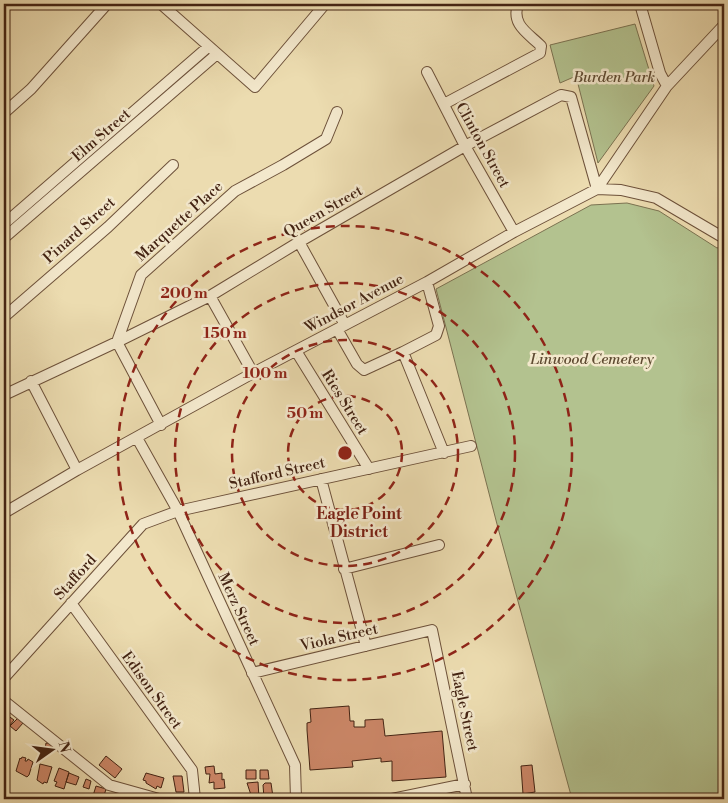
<svg xmlns="http://www.w3.org/2000/svg" width="728" height="803" viewBox="0 0 728 803" font-family="'Libre Bodoni',serif">
<style>
.green{fill:#b3c28f;stroke:#7b7251}
.building{fill:#cc8768;stroke:#432313}
.lines{fill:none;stroke-linecap:round;stroke-linejoin:round}
.minor-casing{stroke:#6d513a;stroke-width:12}
.minor{stroke:#f3e8cc;stroke-width:10}
.ring{fill:none;stroke:#8f2418;stroke-width:2.5;stroke-dasharray:9 6}
.labels{text-anchor:middle;stroke-width:5;stroke-linejoin:round;paint-order:stroke}
.park-label{font-size:15px;font-style:italic;fill:#5f4b32;stroke:#f3e8cc}
.street-label{font-size:15px;fill:#432313;stroke:#f3e8cc}
.neighbourhood-label{font-size:16px;font-weight:bold;fill:#7a1f14;stroke:#f3e8cc}
.centre{fill:#8f2418;stroke:#f3e8cc;stroke-width:2.5}
.ring-label{font-size:15px;text-anchor:middle;font-weight:bold;fill:#8f2418;stroke:#f3e8cc;stroke-width:5;stroke-linejoin:round;paint-order:stroke}
</style>
<rect width="100%" height="100%" fill="#ecdcb0"/>
<filter id="stains"><feTurbulence type="fractalNoise" baseFrequency=".004" numOctaves="4"/><feColorMatrix values="0 0 0 0 .2 0 0 0 0 .09 0 0 0 0 .02 0 0 0 .5 -.17"/></filter>
<radialGradient id="worn" r=".72"><stop offset=".6" stop-color="#630" stop-opacity="0"/><stop offset="1" stop-color="#630" stop-opacity=".3"/></radialGradient>
<path class="green" d="M 635,24 L 654,86 L 598,163 L 576,76 L 560,83 L 550,45 Z
M 627,203 L 659,211 L 717,248 L 724,246 L 724,799 L 572,799 L 498,528 L 436,289 L 591,205 Z"/>
<path class="building" d="M 349,706 L 350,721 L 354,721 L 354,727 L 365,727 L 365,720 L 383,719 L 385,736 L 442,731 L 446,777 L 392,781 L 392,761 L 381,762 L 381,758 L 352,761 L 353,767 L 310,770 L 307,730 L 307,723 L 311,722 L 310,709 Z
M 7,715 L 14,720 L 6,730 L 4,728 L 4,719 Z
M 18,718 L 23,723 L 16,731 L 10,726 Z
M 46,743 L 54,744 L 53,750 L 45,749 Z
M 106,756 L 122,769 L 115,778 L 99,765 Z
M 22,757 L 26,758 L 25,761 L 27,761 L 28,759 L 33,762 L 29,775 L 27,777 L 16,771 L 20,758 L 21,759 Z
M 40,764 L 52,767 L 47,783 L 44,782 L 43,784 L 37,780 Z
M 532,765 L 535,792 L 523,794 L 521,766 Z
M 214,766 L 215,774 L 222,773 L 222,780 L 224,779 L 225,788 L 214,789 L 214,782 L 209,783 L 210,774 L 206,774 L 205,767 Z
M 59,768 L 69,772 L 64,789 L 55,786 L 57,782 L 54,781 Z
M 246,770 L 256,770 L 256,779 L 246,779 Z
M 260,770 L 268,770 L 269,779 L 260,779 Z
M 69,773 L 79,777 L 76,785 L 66,782 Z
M 146,773 L 164,778 L 161,788 L 157,786 L 156,789 L 146,783 L 146,781 L 143,780 Z
M 173,776 L 182,776 L 184,792 L 176,792 Z
M 86,779 L 91,781 L 89,789 L 83,787 Z
M 258,782 L 259,798 L 252,798 L 247,783 Z
M 265,783 L 271,783 L 273,797 L 264,798 L 263,785 Z
M 96,786 L 106,789 L 103,799 L 92,799 Z"/>
<g class="lines">
<g class="minor-casing">
<path id="minor" d="M 161,4 L 255,87 L 325,4
M 640,4 L 660,73 L 667,86
M 427,72 L 465,146 L 514,232
M 444,104 L 540,53 L 541,46 C 528,33 511,25 518,4
M 4,113 L 31,89 L 107,4
M 597,189 L 667,86 L 724,25
M 4,224 L 208,47
M 4,238 L 217,54
M 299,242 L 345,325
M 427,282 L 439,326 L 436,335 L 403,352 L 444,453
M 210,296 L 253,373
M 4,317 L 108,227 L 173,165
M 337,329 L 357,364 L 364,370 L 403,352
M 296,351 L 369,469
M 31,381 L 77,470
M 4,395 L 117,342 L 210,296 L 299,242 L 465,146 L 561,95 L 571,97 L 597,189
M 161,425 L 117,342 L 141,275 L 235,191 L 283,165 L 326,139 L 337,112
M 137,438 L 178,511 L 295,765 L 296,799
M 321,479 L 366,646
M 4,513 L 77,470 L 253,373 L 427,282 L 514,232 L 597,189 L 621,190 L 656,198 L 724,238
M 344,569 L 439,545
M 71,603 L 192,770 L 195,799
M 252,673 L 432,630 L 467,799
M 4,678 L 143,524 L 178,511 L 471,446
M 4,701 L 109,785 L 159,799
M 392,799 L 465,784"/>
</g>
<use href="#minor" class="minor"/>
</g>
<g class="ring">
<circle cx="345" cy="453" r="57"/>
<circle cx="345" cy="453" r="113"/>
<circle cx="345" cy="453" r="170"/>
<circle cx="345" cy="453" r="227"/>
</g>
<g class="labels">
<g class="park-label">
<text x="614" y="82">Burden Park</text>
<text x="592" y="364">Linwood Cemetery</text>
</g>
<g class="street-label">
<text transform="translate(101 135) rotate(-41)" y="5">Elm Street</text>
<text transform="translate(483 145) rotate(61)" y="5">Clinton Street</text>
<text transform="translate(323 211) rotate(-30)" y="5">Queen Street</text>
<text transform="translate(179 221) rotate(-42)" y="5">Marquette Place</text>
<text transform="translate(79 230) rotate(-42)" y="5">Pinard Street</text>
<text transform="translate(354 303) rotate(-28)" y="5">Windsor Avenue</text>
<text transform="translate(345 402) rotate(58)" y="5">Ries Street</text>
<text transform="translate(277 473) rotate(-13)" y="5">Stafford Street</text>
<text transform="translate(75 577) rotate(-48)" y="5">Stafford</text>
<text transform="translate(239 609) rotate(65)" y="5">Merz Street</text>
<text transform="translate(339 637) rotate(-13)" y="5">Viola Street</text>
<text transform="translate(152 690) rotate(54)" y="5">Edison Street</text>
<text transform="translate(465 711) rotate(78)" y="5">Eagle Street</text>
</g>
<g class="neighbourhood-label">
<text x="359" y="519">Eagle Point<tspan x="359" dy="18">District</tspan></text>
</g>
</g>
<circle cx="345" cy="453" r="8" class="centre"/>
<g class="ring-label">
<text x="184" y="298">200 m</text>
<text x="225" y="338">150 m</text>
<text x="265" y="378">100 m</text>
<text x="305" y="418">50 m</text>
</g>
<rect width="728" height="803" fill="none" stroke="#ecdcb0" stroke-width="20"/>
<rect x="5" y="5" width="718" height="793" fill="none" stroke="#432313" stroke-width="2.5"/>
<rect x="10" y="10" width="708" height="783" fill="none" stroke="#432313"/>
<g transform="translate(52 750) rotate(76)" stroke="#f3e8cc" stroke-width="4" paint-order="stroke">
<path d="M0-4L9 19L0 12L-9 19Z" fill="#432313"/>
<text y="-8" font-size="14" font-weight="bold" text-anchor="middle" fill="#432313">N</text>
</g>
<rect width="100%" height="100%" filter="url(#stains)"/>
<rect width="100%" height="100%" fill="url(#worn)"/>
</svg>
